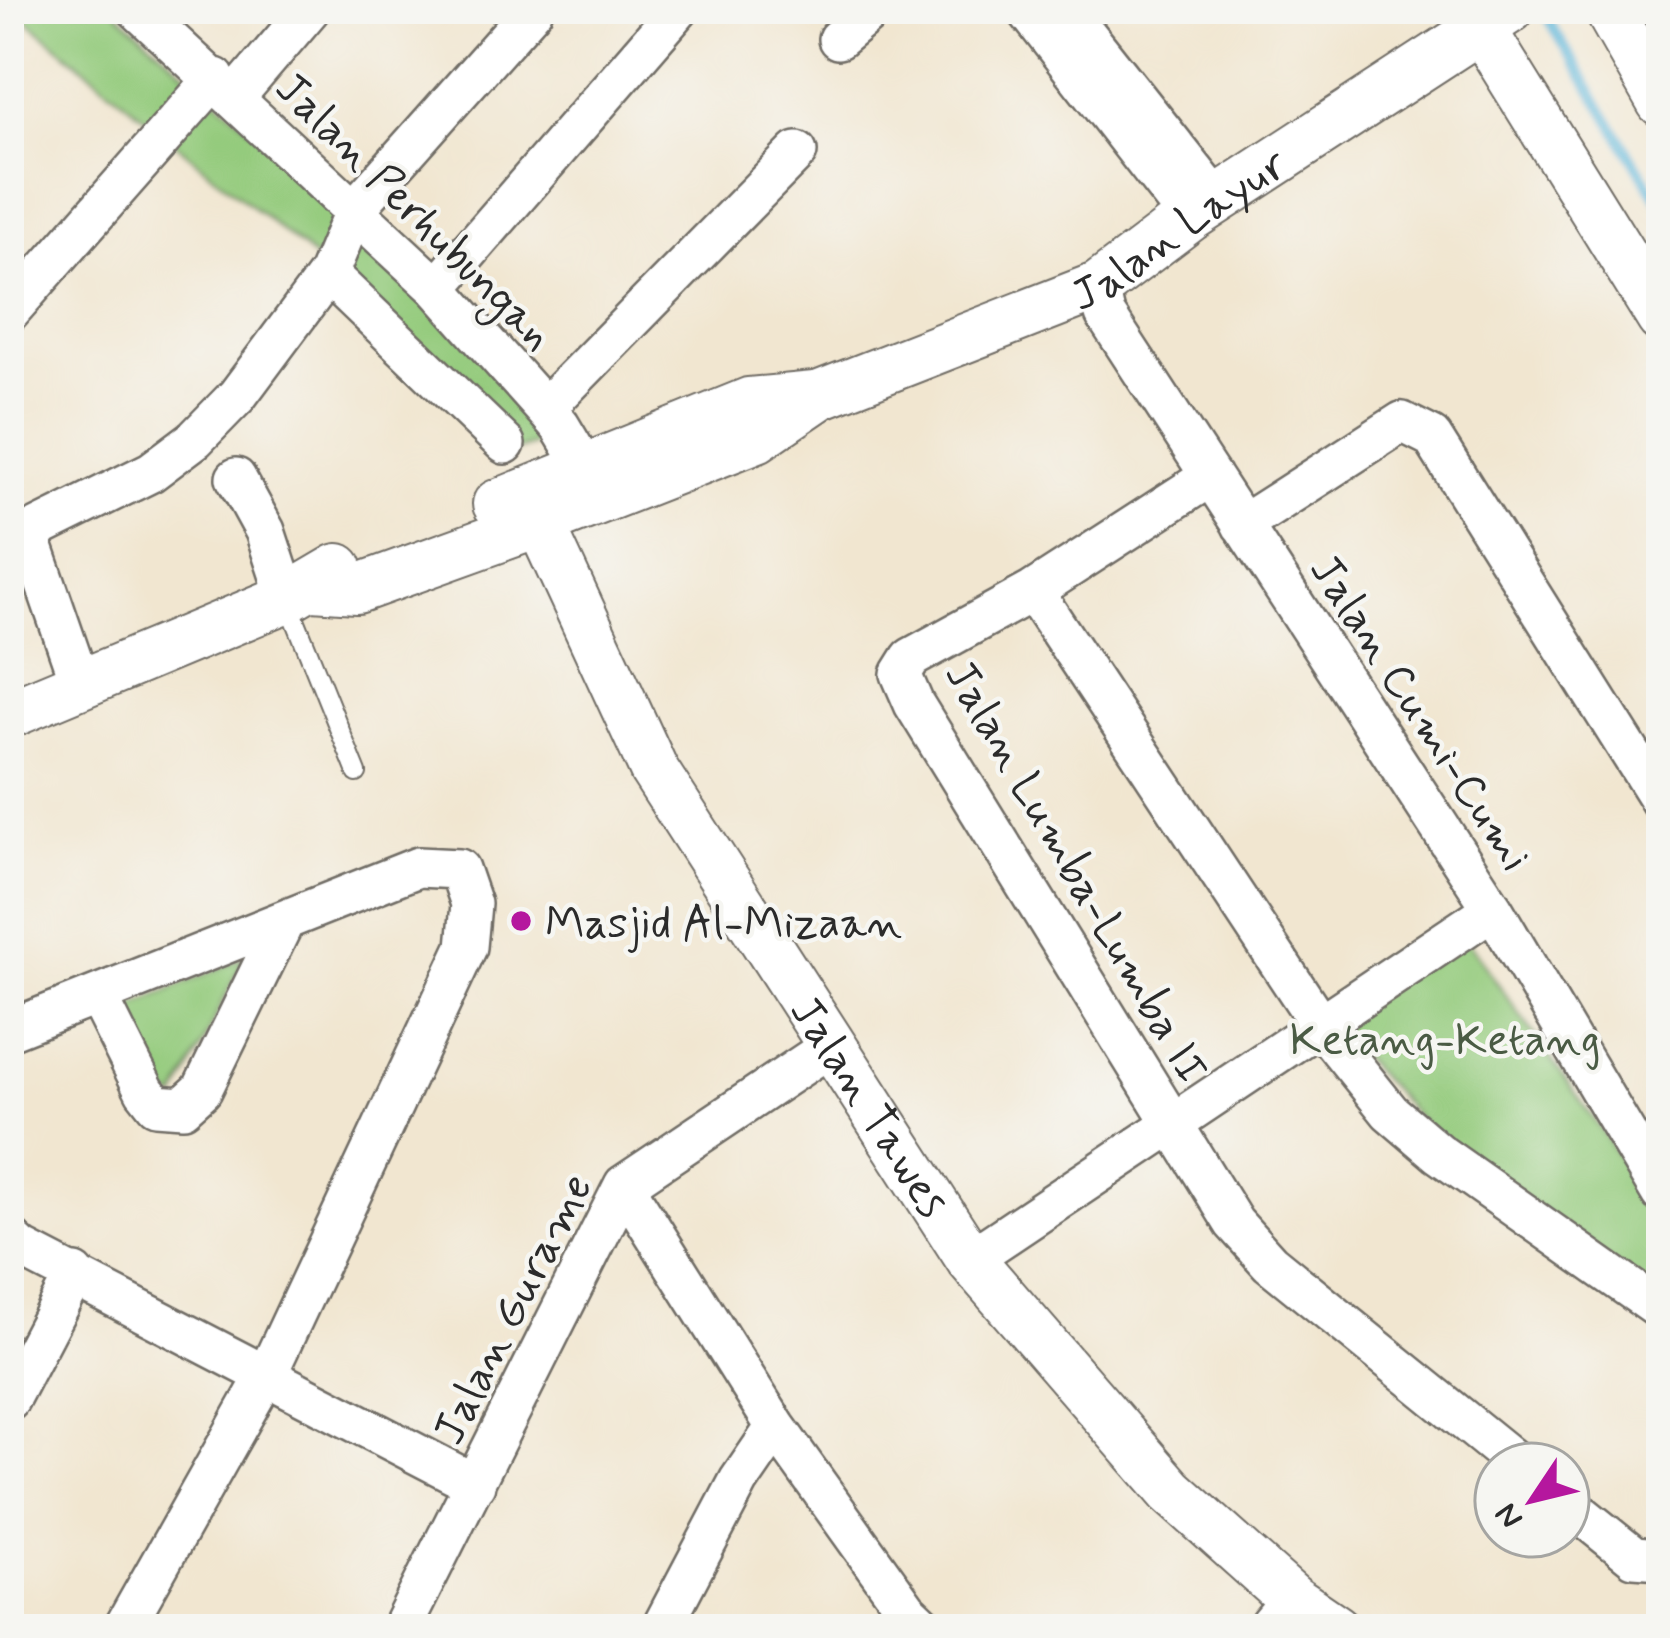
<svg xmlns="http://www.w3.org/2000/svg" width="1670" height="1638" viewBox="0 0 1670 1638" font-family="Mynerve,sans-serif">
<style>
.green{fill:#94cb7d;stroke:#607b54;stroke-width:3}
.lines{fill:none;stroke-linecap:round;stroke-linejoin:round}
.stream{stroke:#5ab4d7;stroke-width:10}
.service-casing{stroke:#706c65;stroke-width:22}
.minor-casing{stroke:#706c65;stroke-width:44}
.tertiary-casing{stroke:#706c65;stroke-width:52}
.service{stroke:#fff;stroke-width:18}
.minor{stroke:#fff;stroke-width:39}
.tertiary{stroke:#fff;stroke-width:48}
.poi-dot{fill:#b5179e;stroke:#f6f6f2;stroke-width:4.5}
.labels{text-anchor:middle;stroke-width:9;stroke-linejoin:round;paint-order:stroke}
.street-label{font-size:45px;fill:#2b2b2b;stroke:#f6f6f2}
.poi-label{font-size:45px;fill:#2b2b2b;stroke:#f6f6f2;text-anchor:start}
.park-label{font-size:45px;fill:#4a5b44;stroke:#f6f6f2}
</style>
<rect width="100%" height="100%" fill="#f6f6f2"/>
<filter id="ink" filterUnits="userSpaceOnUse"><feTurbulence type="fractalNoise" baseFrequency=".00833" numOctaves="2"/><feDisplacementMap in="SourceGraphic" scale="24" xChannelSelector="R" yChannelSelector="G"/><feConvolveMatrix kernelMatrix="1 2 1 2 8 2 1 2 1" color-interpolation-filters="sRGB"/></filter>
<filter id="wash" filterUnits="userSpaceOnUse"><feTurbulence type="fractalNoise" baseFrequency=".004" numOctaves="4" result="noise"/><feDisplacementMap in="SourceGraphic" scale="48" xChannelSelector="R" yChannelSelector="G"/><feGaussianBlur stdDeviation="2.7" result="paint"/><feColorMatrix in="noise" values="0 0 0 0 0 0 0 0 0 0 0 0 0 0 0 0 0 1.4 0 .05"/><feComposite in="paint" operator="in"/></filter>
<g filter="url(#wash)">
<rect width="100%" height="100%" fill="#f1e6d0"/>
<path class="green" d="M 13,9 L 113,9 L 420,276 L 548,439 L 506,454 L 386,317 Z
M 1462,933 L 1605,1135 L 1661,1229 L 1661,1302 L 1444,1146 L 1331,1024 Z
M 245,957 L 176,1099 L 163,1090 L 113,1015 Z"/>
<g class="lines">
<path class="stream" d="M 1542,9 L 1661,205"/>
</g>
</g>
<g filter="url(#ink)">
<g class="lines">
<g class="service-casing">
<path id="service" d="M 287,599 L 357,773"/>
</g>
<g class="minor-casing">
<path id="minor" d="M 137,9 L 437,288 L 560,426 L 600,493
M 1026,9 L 1189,218
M 1066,9 L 1218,201
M 838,39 L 874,9
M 235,97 L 310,9
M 328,274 L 505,444
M 1099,286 L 1105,314 L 1493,909 L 1661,1193
M 437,288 L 679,9
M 9,312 L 215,78
M 545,408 L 797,152
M 1211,476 L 1033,591 L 911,658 L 901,674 L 914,704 L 1234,1223 L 1270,1263 L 1518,1464
M 236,478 L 265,531 L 287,598
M 1242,525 L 1402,422 L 1432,437 L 1661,802
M 1033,591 L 1321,1026 L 1390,1112 L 1438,1153 L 1661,1310
M 81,686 L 28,533 L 151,472 L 195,439 L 237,396 L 328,274 L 355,209 L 533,9
M 97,995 L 145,1091 L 156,1105 L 183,1107 L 202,1090 L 285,920
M 9,1030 L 418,867 L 459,869 L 471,904 L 467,947 L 268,1372 L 123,1629
M 624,1185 L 776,1427 L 907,1610 L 927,1629
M 9,1237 L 22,1249 L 475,1484
M 970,1259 L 1493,909
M 9,1400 L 75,1274
M 1568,1504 L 1634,1557 L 1661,1559
M 401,1629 L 624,1185 L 831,1046
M 661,1629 L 739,1481 L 776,1427
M 1267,1629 L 1292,1599"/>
</g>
<g class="tertiary-casing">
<g id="tertiary">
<path d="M 1469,9 L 1661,318"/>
<path d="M 1608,9 L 1661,102"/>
<path id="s1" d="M 526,493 L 654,770 L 970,1259 L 1171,1491 L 1292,1599 L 1336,1629"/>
<path d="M 497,504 L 749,402 L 815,396"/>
<path id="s2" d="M 313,586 L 357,589 L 540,523 L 757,438 L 820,395 L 1099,286 L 1189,218 L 1510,9"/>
<path d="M 9,714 L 287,598 L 338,568"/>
</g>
</g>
<use href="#service" class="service"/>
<use href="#minor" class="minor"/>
<use href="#tertiary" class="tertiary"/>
</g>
</g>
<circle class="poi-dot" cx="521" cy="921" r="12"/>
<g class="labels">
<g class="street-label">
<text transform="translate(416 210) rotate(45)" y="16">Jalan Perhubungan</text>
<text dy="16" stroke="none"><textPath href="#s2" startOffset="945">Jalan Layur</textPath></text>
<text transform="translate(1422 712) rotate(57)" y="16">Jalan Cumi-Cumi</text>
<text transform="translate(1078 871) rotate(60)" y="16">Jalan Lumba-Lumba II</text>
<text dy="16" stroke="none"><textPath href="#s1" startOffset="705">Jalan Tawes</textPath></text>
<text transform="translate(511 1308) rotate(-63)" y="16">Jalan Gurame</text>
</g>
<g class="poi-label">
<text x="545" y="937">Masjid Al-Mizaan</text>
</g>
<g class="park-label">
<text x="1445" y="1054">Ketang-Ketang</text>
</g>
</g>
<rect width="1670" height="1638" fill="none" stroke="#f6f6f2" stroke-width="48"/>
<g transform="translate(1532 1500) rotate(235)"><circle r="57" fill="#f6f6f2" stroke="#a5a5a2" stroke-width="3"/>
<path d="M0-9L21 45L0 30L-21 45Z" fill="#b5179e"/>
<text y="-18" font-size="33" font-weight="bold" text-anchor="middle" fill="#2b2b2b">N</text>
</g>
</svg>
